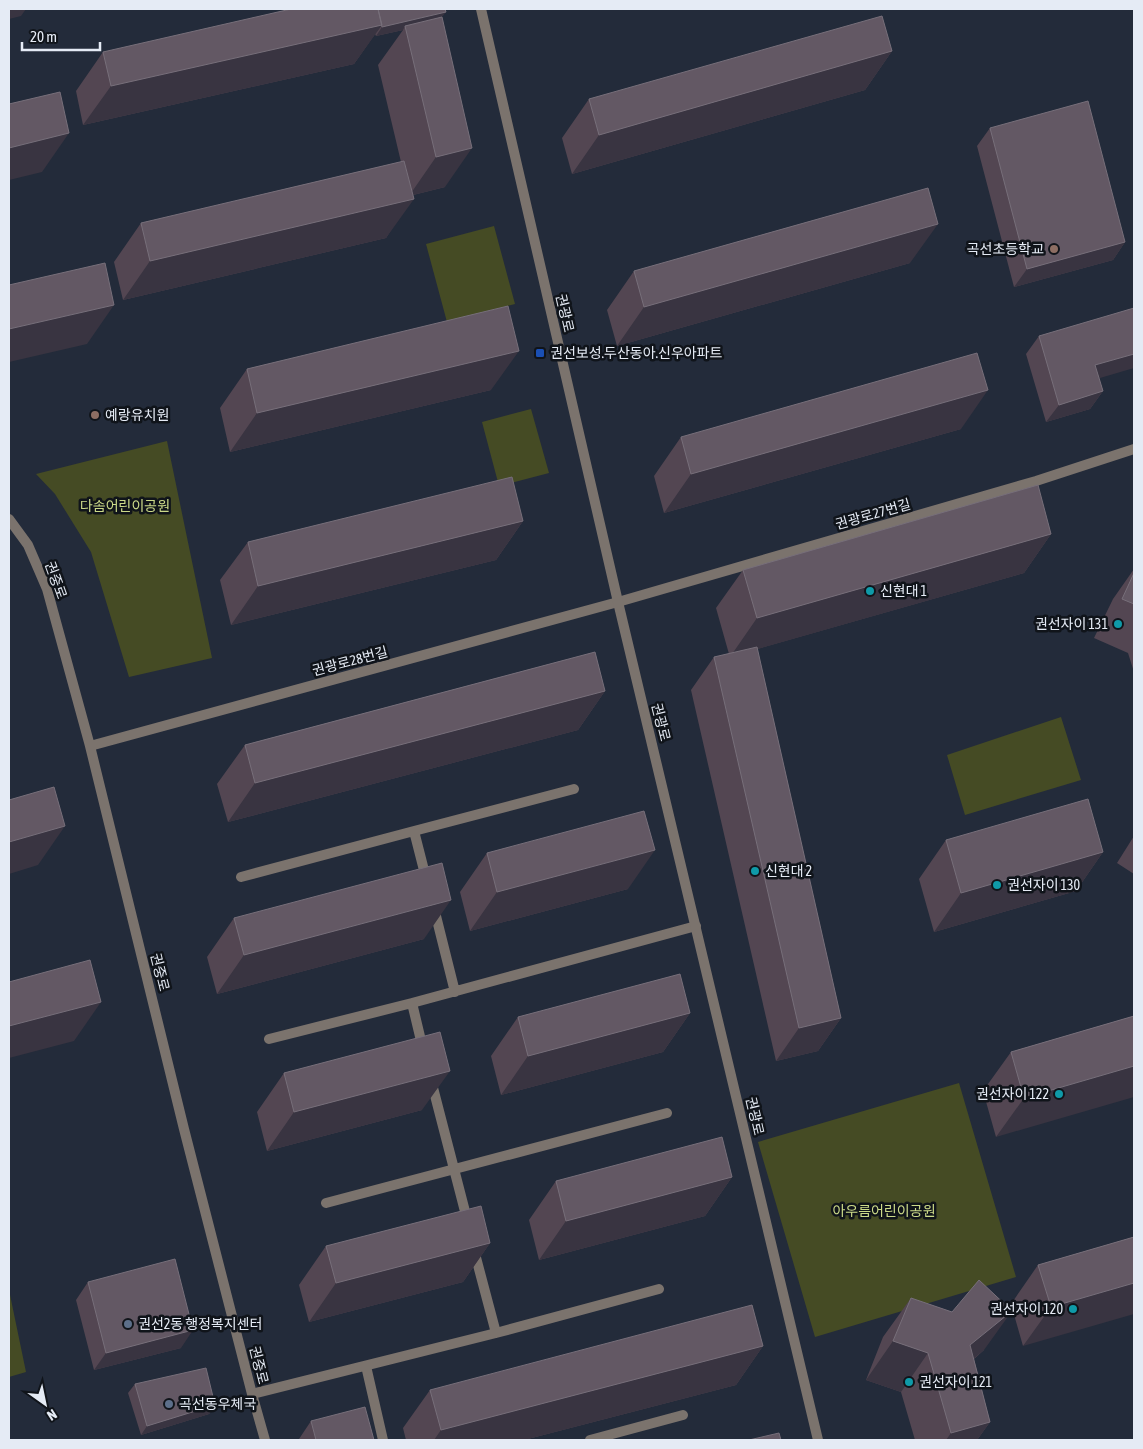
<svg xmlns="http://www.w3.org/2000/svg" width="1143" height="1449" viewBox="0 0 1143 1449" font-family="'Asap Condensed','Noto Sans KR',sans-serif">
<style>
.green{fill:#454b24}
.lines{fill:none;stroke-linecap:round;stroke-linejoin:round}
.service{stroke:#7b736d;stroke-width:10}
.minor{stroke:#7b736d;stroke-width:10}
.tertiary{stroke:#7b736d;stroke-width:10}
.wall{fill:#534652}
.shaded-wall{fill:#393441}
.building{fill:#635864;stroke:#776f7a}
.education-dot{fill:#8d6e63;stroke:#10141a;stroke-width:2}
.transit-dot{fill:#1a4fb4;stroke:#10141a;stroke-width:2}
.culture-dot{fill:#0f9aa8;stroke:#10141a;stroke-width:2}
.service-dot{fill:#5c6f8a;stroke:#10141a;stroke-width:2}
.labels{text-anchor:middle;stroke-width:5;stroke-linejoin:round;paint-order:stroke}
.poi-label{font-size:14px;fill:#e5ebf5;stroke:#10141a;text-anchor:start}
.street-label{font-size:14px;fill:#e5ebf5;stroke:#10141a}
.park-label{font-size:14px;fill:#ccda89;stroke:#10141a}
</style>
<rect width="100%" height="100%" fill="#232b3a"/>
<path class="green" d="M 494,226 L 515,304 L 447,322 L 426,244 Z
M 531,409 L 549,473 L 499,486 L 482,422 Z
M 167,441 L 212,658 L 129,677 L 91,552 L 55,494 L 36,474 Z
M 1061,717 L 1081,780 L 965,815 L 947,755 Z
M 959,1083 L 1016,1277 L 815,1337 L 758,1142 Z
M 9,1290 L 26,1372 L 9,1377 Z"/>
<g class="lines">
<path class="service" d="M 241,877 L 414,831
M 427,882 L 414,831 L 574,789
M 434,908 L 455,992
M 412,1003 L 696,926
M 269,1039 L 412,1003 L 423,1049
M 431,1080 L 468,1223
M 326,1203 L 667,1113
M 474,1250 L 496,1333
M 366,1366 L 383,1440
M 252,1394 L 496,1333 L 659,1289
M 590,1440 L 683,1415"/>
<path class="minor" d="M 9,519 L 28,545 L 47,589 L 90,746 L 184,1129 L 252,1394 L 265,1440
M 90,746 L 618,602 L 1036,481 L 1134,449"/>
<path class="tertiary" d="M 481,9 L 618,602 L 818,1440"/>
</g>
<path class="wall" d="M 442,18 L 445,187 L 413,195 L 386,238 L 123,300 L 114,262 L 141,223 L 401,162 L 378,65 L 403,30 L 376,36 L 375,34 L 354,64 L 83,125 L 76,91 L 103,52 Z
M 892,51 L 865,90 L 572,174 L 562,138 L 589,99 Z
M 990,128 L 1125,242 L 1113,260 L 1014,287 L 977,146 Z
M 910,263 L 617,346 L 607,310 L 634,271 Z
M 1039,336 L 1099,378 L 1103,391 L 1090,409 L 1046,422 L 1026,354 Z
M 247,369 L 491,390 L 230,452 L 220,408 Z
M 961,429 L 664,513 L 654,476 L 681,437 Z
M 523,521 L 496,560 L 231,625 L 220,580 L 248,542 Z
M 1051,534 L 1024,573 L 757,649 L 841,1018 L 818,1051 L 776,1061 L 691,690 L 714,657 L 729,654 L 716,608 L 743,570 Z
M 1134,569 L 1134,672 L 1128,653 L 1094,638 L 1113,599 Z
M 605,691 L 578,730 L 228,822 L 217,784 L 245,745 Z
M 1134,836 L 1134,874 L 1117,863 Z
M 946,840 L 1103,852 L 1076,891 L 934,932 L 919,879 Z
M 487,853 L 628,889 L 470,931 L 460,892 Z
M 234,918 L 424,939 L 217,994 L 207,957 Z
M 690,1013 L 663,1052 L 501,1095 L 491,1056 L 518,1017 Z
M 1134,1016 L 996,1137 L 983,1091 L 1011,1052 Z
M 284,1073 L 422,1110 L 267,1151 L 257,1112 Z
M 732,1177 L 705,1216 L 539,1260 L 529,1220 L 556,1181 Z
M 1134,1237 L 1023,1346 L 1011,1304 L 1038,1265 Z
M 490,1243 L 463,1282 L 309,1322 L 299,1285 L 326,1246 Z
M 88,1282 L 181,1348 L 94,1370 L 76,1300 Z
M 911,1298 L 984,1350 L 974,1359 L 990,1422 L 977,1440 L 915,1440 L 901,1392 L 866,1380 L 883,1337 Z
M 763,1346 L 736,1385 L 524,1440 L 406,1440 L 403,1428 L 430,1390 Z
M 135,1384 L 215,1405 L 209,1414 L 141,1435 L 128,1393 Z
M 311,1421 L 374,1440 L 299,1440 L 299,1439 Z"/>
<path class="shaded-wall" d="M 9,9 L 26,9 L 21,16 L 9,19 Z
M 446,12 L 439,21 L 405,26 L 403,30 L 376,36 L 382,27 Z
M 382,25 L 354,64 L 83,125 L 111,86 Z
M 892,51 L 865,90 L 572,174 L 599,135 Z
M 69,133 L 42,172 L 9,180 L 9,148 Z
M 472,148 L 445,187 L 409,196 L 436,157 Z
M 414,199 L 386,238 L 123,300 L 150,261 Z
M 938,224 L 910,263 L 617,346 L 644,307 Z
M 1125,242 L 1113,260 L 1014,287 L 1027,269 Z
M 114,305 L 87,344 L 9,362 L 9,329 Z
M 519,351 L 491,390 L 230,452 L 257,413 Z
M 1134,354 L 1134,368 L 1083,383 L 1095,365 Z
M 988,390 L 961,429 L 664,513 L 691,474 Z
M 1103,391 L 1090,409 L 1046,422 L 1059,405 Z
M 523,521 L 496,560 L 231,625 L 258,586 Z
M 1051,534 L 1024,573 L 730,657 L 757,618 Z
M 605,691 L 578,730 L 228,822 L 255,783 Z
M 65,826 L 38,865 L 9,874 L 9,842 Z
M 655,850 L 628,889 L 470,931 L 497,892 Z
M 1103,852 L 1076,891 L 934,932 L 961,893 Z
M 451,900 L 424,939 L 217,994 L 244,955 Z
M 101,1002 L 74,1041 L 9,1058 L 9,1026 Z
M 690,1013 L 663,1052 L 501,1095 L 528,1056 Z
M 841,1018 L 818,1051 L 776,1061 L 799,1028 Z
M 1134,1066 L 1134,1097 L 996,1137 L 1024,1098 Z
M 450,1071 L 422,1110 L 267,1151 L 294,1112 Z
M 732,1177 L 705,1216 L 539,1260 L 566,1221 Z
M 490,1243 L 463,1282 L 309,1322 L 336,1283 Z
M 1134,1283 L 1134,1314 L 1023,1346 L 1051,1307 Z
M 1012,1311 L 984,1350 L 943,1384 L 970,1345 Z
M 193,1330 L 181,1348 L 94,1370 L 106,1353 Z
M 893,1341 L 928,1353 L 901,1392 L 866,1380 Z
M 763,1346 L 736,1385 L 524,1440 L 434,1440 L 441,1430 Z
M 215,1405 L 209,1414 L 141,1435 L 147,1426 Z
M 990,1422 L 977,1440 L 946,1440 L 951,1433 Z"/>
<path class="building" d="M 291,9 L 378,9 L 382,25 L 111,86 L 103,52 Z
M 378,9 L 445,9 L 446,12 L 382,27 Z
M 882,16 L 892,51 L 599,135 L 589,99 Z
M 442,17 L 472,148 L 436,157 L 405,26 Z
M 60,92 L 69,133 L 9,148 L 9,104 Z
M 1088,101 L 1125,242 L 1027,269 L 990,128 Z
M 404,161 L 414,199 L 150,261 L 141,223 Z
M 928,188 L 938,224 L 644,307 L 634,271 Z
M 105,263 L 114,305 L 9,329 L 9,285 Z
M 508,306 L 519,351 L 257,413 L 247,369 Z
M 1134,308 L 1134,354 L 1095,365 L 1103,391 L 1059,405 L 1039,336 Z
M 977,353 L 988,390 L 691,474 L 681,437 Z
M 512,477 L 523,521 L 258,586 L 248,542 Z
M 1038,485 L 1051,534 L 757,618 L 743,570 Z
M 1134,573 L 1134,604 L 1122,599 Z
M 757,647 L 841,1018 L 799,1028 L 714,657 Z
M 595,652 L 605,691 L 255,783 L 245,745 Z
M 54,787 L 65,826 L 9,842 L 9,800 Z
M 1088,799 L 1103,852 L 961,893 L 946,840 Z
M 644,811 L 655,850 L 497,892 L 487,853 Z
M 442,863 L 451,900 L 244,955 L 234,918 Z
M 90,960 L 101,1002 L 9,1026 L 9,982 Z
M 680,974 L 690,1013 L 528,1056 L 518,1017 Z
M 1134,1016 L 1134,1066 L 1024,1098 L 1011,1052 Z
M 440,1032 L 450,1071 L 294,1112 L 284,1073 Z
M 722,1137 L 732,1177 L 566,1221 L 556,1181 Z
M 481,1206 L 490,1243 L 336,1283 L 326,1246 Z
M 1134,1237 L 1134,1283 L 1051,1307 L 1038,1265 Z
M 175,1259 L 193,1330 L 106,1353 L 88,1282 Z
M 979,1280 L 1012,1311 L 970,1345 L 990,1422 L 951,1433 L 928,1353 L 893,1341 L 911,1298 L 952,1312 Z
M 752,1305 L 763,1346 L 441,1430 L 430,1390 Z
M 206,1368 L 215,1405 L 147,1426 L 135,1384 Z
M 365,1407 L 374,1440 L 316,1440 L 311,1421 Z
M 779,1433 L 781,1440 L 749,1440 Z"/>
<g class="education-dot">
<circle cx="1054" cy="249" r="5"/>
<circle cx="95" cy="415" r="5"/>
</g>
<rect class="transit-dot" x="535" y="348" width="10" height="10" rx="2.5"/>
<g class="culture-dot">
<circle cx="870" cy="591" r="5"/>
<circle cx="1118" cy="624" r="5"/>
<circle cx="755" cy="871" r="5"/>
<circle cx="997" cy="885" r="5"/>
<circle cx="1059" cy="1094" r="5"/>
<circle cx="1073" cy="1309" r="5"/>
<circle cx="909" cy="1382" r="5"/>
</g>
<g class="service-dot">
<circle cx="128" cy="1324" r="5"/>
<circle cx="169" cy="1404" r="5"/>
</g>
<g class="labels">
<g class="poi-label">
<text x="1044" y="254" text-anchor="end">곡선초등학교</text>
<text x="550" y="358">권선보성.두산동아.신우아파트</text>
<text x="105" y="420">예랑유치원</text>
<text x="880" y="596">신현대 1</text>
<text x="1108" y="629" text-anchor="end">권선자이 131</text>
<text x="765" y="876">신현대 2</text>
<text x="1007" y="890">권선자이 130</text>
<text x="1049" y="1099" text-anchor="end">권선자이 122</text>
<text x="1063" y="1314" text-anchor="end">권선자이 120</text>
<text x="138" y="1329">권선2동 행정복지센터</text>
<text x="919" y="1387">권선자이 121</text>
<text x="179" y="1409">곡선동우체국</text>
</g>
<g class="street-label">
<text transform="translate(565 313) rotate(77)" y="5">권광로</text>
<text transform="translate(873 514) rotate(-16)" y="5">권광로27번길</text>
<text transform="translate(56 580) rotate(70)" y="5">권중로</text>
<text transform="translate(350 661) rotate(-15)" y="5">권광로28번길</text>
<text transform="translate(661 722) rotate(76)" y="5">권광로</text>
<text transform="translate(160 972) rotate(76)" y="5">권중로</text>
<text transform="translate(755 1116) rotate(77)" y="5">권광로</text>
<text transform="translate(259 1365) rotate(76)" y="5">권중로</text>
</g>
<g class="park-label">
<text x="125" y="511">다솜어린이공원</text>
<text x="884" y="1216">아우름어린이공원</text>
</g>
</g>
<rect width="1143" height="1449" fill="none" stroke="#e5ebf5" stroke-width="20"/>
<g transform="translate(45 1404) rotate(147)" stroke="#10141a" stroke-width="4" paint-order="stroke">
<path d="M0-4L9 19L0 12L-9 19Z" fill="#e5ebf5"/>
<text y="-8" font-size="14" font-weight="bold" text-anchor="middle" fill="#e5ebf5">N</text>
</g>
<path d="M22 42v8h78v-8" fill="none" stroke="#e5ebf5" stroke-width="2.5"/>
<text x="30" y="42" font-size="15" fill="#e5ebf5" stroke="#10141a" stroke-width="4" paint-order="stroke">20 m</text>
</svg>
